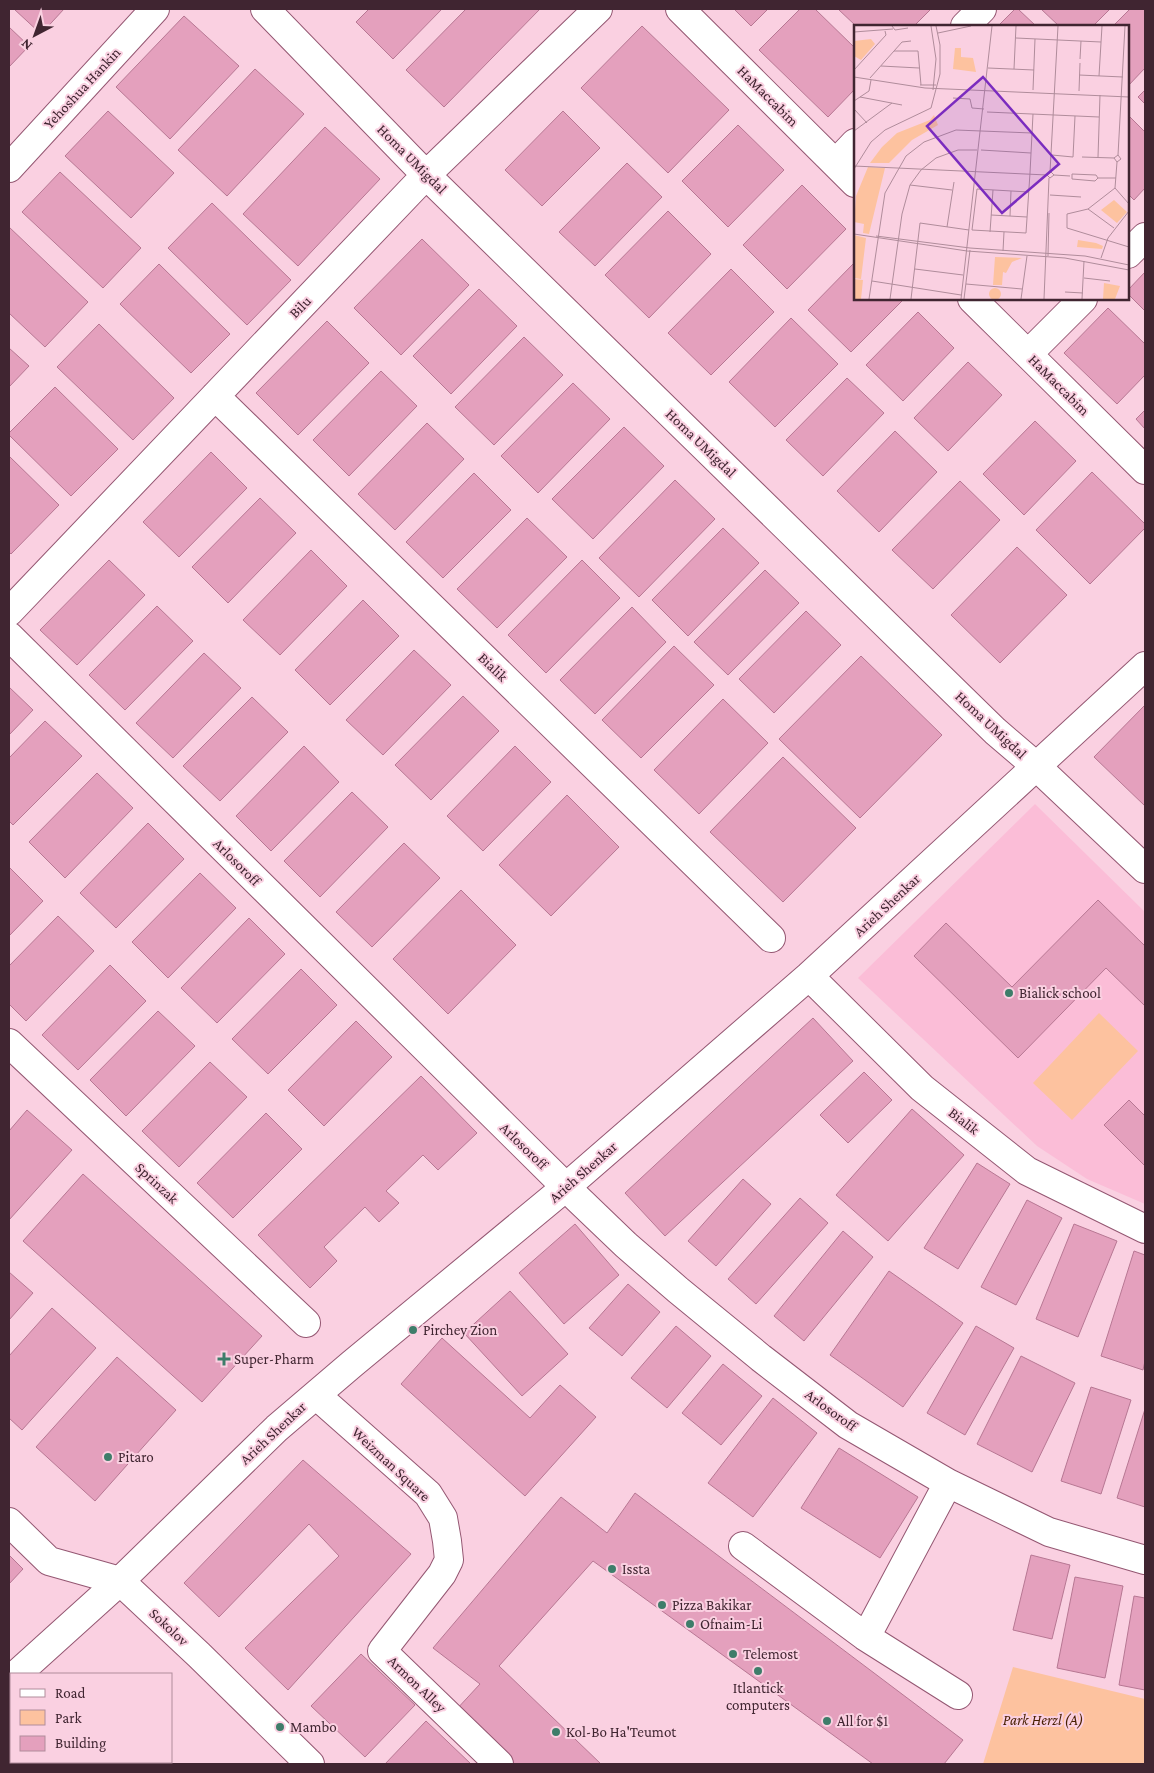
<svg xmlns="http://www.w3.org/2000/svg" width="1154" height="1773" viewBox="0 0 1154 1773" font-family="'Crimson Pro',serif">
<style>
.built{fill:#fbbdd7}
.green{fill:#fdc29f}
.building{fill:#e4a0bd;stroke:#b77793}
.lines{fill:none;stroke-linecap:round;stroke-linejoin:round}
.minor-casing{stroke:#945772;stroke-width:30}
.minor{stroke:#fff;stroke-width:28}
.poi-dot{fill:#3e7d6a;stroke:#fad0e1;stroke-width:2}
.labels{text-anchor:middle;stroke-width:4;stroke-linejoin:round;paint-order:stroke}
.street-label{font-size:15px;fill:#402531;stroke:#fad0e1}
.poi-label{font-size:15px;fill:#402531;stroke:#fad0e1;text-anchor:start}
.park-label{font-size:15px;font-style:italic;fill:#481f00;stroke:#fad0e1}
.inset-road{fill:none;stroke:#b08c9b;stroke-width:1}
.view{fill:#7b2cbf;fill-opacity:0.15;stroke:#7b2cbf;stroke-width:2.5}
.inset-edge{fill:none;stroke:#402531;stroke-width:2.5}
</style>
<rect width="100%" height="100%" fill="#fad0e1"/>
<path class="built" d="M 1035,804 L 1145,912 L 1145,1204 L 1087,1179 L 1037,1146 L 858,978 Z"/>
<path class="green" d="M 1099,1013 L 1138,1051 L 1072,1120 L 1033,1083 Z
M 1013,1667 L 1145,1699 L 1145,1764 L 983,1764 Z"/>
<path class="building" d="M 14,9 L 64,9 L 41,34 Z
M 369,9 L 442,9 L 393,59 L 356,22 Z
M 466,9 L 540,9 L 444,107 L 406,70 Z
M 734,9 L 768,9 L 751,26 Z
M 800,9 L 815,9 L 855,48 L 855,89 L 828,117 L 759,50 Z
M 838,9 L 931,9 L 914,26 L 856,26 Z
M 1015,9 L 1018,9 L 1036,26 L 998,26 Z
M 1041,9 L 1110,9 L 1093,26 L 1059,26 Z
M 1130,9 L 1145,9 L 1145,68 L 1128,86 L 1128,26 L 1113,26 Z
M 184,16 L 239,66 L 170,139 L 116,87 Z
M 642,26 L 729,110 L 668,173 L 581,88 Z
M 9,27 L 29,46 L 9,67 Z
M 255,69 L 304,114 L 227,196 L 178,150 Z
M 1145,90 L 1145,104 L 1138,97 Z
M 108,111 L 174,173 L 131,218 L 65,156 Z
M 563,111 L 600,148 L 542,206 L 505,170 Z
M 1128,115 L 1145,132 L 1145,188 L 1134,200 L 1128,194 Z
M 738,125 L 784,170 L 728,227 L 682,181 Z
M 325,127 L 380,179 L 298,266 L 243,214 Z
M 627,163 L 662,197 L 595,266 L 559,232 Z
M 60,172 L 141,248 L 103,288 L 22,212 Z
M 802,185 L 846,229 L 787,289 L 743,245 Z
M 212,203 L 291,280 L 247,325 L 168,248 Z
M 668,211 L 711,254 L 649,318 L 605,275 Z
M 9,227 L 88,302 L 45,347 L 9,313 Z
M 422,239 L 469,285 L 401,355 L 354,308 Z
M 855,262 L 855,299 L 904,299 L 851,352 L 808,310 Z
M 159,264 L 230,334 L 191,373 L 120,304 Z
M 731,269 L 774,312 L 711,375 L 668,333 Z
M 1145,272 L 1145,311 L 1128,294 L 1128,290 Z
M 479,289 L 517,326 L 451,394 L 413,356 Z
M 1108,308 L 1145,344 L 1145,375 L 1117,404 L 1064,353 Z
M 918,312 L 954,348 L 903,401 L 866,365 Z
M 791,318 L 838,364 L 775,427 L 729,382 Z
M 327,321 L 369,363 L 298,435 L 256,393 Z
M 99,324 L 174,398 L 133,440 L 57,367 Z
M 524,337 L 563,375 L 494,445 L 455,407 Z
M 9,348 L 29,366 L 9,387 Z
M 968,362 L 1002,395 L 948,451 L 914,418 Z
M 381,371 L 417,406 L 349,476 L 313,440 Z
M 847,378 L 884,413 L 823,476 L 786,440 Z
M 573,383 L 610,419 L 538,493 L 501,456 Z
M 55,387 L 118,449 L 71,496 L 9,435 L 9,433 Z
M 1145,410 L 1145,429 L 1136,419 Z
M 1035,421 L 1076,461 L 1024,515 L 983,474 Z
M 427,423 L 464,459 L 395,530 L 358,494 Z
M 624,427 L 664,466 L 593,539 L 552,499 Z
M 895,431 L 937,472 L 879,532 L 837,491 Z
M 211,452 L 247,488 L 179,557 L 143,522 Z
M 9,456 L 59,505 L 11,554 L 9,552 Z
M 1092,472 L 1145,524 L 1145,528 L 1090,584 L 1036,530 Z
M 474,473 L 511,510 L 443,578 L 406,542 Z
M 675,480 L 715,519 L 639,597 L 599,558 Z
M 960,481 L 1000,520 L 933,589 L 892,550 Z
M 260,498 L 296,533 L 228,603 L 192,567 Z
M 527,518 L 567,557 L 497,628 L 457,589 Z
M 723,528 L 759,563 L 688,636 L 652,600 Z
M 1017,547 L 1067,595 L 1000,663 L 951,615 Z
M 311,550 L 347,586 L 280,655 L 243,620 Z
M 109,560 L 145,595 L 77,665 L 40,630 Z
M 582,560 L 620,598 L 546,673 L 508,635 Z
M 765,570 L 799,603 L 728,675 L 694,642 Z
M 363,600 L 399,636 L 330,705 L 295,670 Z
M 157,606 L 193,641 L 125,710 L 89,675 Z
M 632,607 L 666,642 L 595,714 L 560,680 Z
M 806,611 L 841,645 L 774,713 L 739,679 Z
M 674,646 L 714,685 L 641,758 L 602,720 Z
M 414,650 L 451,685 L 383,755 L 346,720 Z
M 204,653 L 241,688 L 173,758 L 136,723 Z
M 861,656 L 942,735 L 860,818 L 779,739 Z
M 9,687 L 33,710 L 9,735 Z
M 463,696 L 499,731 L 431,800 L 395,765 Z
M 252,697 L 288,732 L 220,801 L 183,766 Z
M 723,699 L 768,743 L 699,814 L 654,770 Z
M 1145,705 L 1145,806 L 1094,757 Z
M 45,721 L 82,756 L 13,825 L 9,821 L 9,758 Z
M 304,746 L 339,782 L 271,851 L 236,816 Z
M 515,746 L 551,782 L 483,851 L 447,816 Z
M 783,757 L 856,828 L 783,902 L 710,832 Z
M 97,773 L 133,808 L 65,878 L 29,842 Z
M 352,792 L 388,827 L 320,897 L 284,861 Z
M 567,795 L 619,847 L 551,916 L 499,865 Z
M 148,823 L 184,859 L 116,928 L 80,893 Z
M 404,843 L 440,878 L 372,947 L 336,912 Z
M 9,867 L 43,901 L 9,936 Z
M 200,873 L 236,908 L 168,978 L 132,942 Z
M 461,890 L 516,945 L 448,1014 L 393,959 Z
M 1098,900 L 1145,946 L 1145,1006 L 1106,968 L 1018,1058 L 914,956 L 946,923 L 1012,987 Z
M 58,916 L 94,951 L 26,1021 L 9,1004 L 9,966 Z
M 249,918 L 285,954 L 217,1023 L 181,988 Z
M 110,965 L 146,1001 L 78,1070 L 42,1035 Z
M 301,969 L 337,1005 L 268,1074 L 232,1039 Z
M 158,1011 L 195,1046 L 126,1116 L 90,1080 Z
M 813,1018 L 853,1061 L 665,1236 L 625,1193 Z
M 356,1021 L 392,1057 L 324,1126 L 288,1090 Z
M 210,1062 L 247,1097 L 179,1167 L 142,1131 Z
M 864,1072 L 892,1100 L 848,1143 L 820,1115 Z
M 421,1076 L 477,1133 L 438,1170 L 423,1155 L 386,1191 L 399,1203 L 379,1222 L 365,1207 L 324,1247 L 337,1261 L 310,1288 L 258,1235 Z
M 1129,1100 L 1145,1116 L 1145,1166 L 1104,1125 Z
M 912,1109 L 964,1155 L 888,1241 L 836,1195 Z
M 27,1110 L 72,1150 L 9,1220 L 9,1131 Z
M 266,1113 L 302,1149 L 233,1218 L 197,1183 Z
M 977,1163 L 1010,1184 L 958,1269 L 924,1248 Z
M 83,1174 L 262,1336 L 202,1402 L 23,1241 Z
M 743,1179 L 771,1204 L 716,1266 L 688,1241 Z
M 800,1198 L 828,1223 L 756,1304 L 728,1279 Z
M 1027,1200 L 1062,1218 L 1016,1305 L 981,1287 Z
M 575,1224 L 619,1275 L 564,1324 L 519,1273 Z
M 1074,1224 L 1117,1241 L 1078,1337 L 1036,1319 Z
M 843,1231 L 873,1257 L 804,1341 L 774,1316 Z
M 1134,1251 L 1145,1255 L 1145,1361 L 1143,1370 L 1101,1356 Z
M 889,1271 L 963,1323 L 903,1407 L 830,1355 Z
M 9,1272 L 33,1293 L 9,1320 Z
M 628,1284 L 660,1312 L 622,1356 L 589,1328 Z
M 510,1291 L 568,1354 L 522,1396 L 464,1333 Z
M 52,1308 L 96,1348 L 22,1430 L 9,1418 L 9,1356 Z
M 676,1326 L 711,1356 L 667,1408 L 631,1378 Z
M 976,1326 L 1014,1348 L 965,1435 L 927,1413 Z
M 442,1338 L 530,1418 L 560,1385 L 596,1417 L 525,1496 L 401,1384 Z
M 1021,1356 L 1075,1383 L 1032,1472 L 977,1444 Z
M 117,1357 L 176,1410 L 95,1501 L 36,1447 Z
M 723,1364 L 762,1396 L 721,1445 L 682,1413 Z
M 1091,1387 L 1131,1400 L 1101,1494 L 1061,1481 Z
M 773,1398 L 817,1433 L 753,1517 L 708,1483 Z
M 1145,1409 L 1145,1507 L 1117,1498 Z
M 839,1448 L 918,1497 L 880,1558 L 801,1508 Z
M 303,1460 L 411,1554 L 288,1690 L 245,1648 L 339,1556 L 309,1524 L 219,1617 L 184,1583 Z
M 635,1493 L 963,1740 L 944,1764 L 873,1764 L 593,1561 L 499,1666 L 601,1764 L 514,1764 L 455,1711 L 480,1684 L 433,1648 L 561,1497 L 607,1533 Z
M 9,1555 L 23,1569 L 9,1584 Z
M 1031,1555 L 1070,1565 L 1052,1639 L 1013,1630 Z
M 1075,1577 L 1123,1586 L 1105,1678 L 1057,1668 Z
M 1134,1596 L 1145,1598 L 1145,1690 L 1119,1685 Z
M 361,1654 L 415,1705 L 365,1757 L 311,1706 Z
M 426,1721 L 471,1764 L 385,1764 Z
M 11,1741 L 11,1762 L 160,1762 L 163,1764 L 9,1764 L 9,1744 Z
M 17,1762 L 74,1762 L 77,1764 L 15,1764 Z
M 84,1762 L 136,1762 L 138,1764 L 82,1764 Z"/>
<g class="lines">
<g class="minor-casing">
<path id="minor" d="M 265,9 L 426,175 L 995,731 L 1037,767 L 1145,869
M 680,9 L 855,183
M 965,26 L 982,9
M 836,163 L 855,143
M 9,168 L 155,9
M 1128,254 L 1145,237
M 972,299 L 1145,470
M 1028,354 L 1083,299
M 215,396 L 771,938
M 9,612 L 426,175 L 598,9
M 9,636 L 578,1199 L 626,1245 L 678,1290 L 761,1358 L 848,1425 L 948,1483 L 1049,1532 L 1145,1560
M 809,976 L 922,1088 L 1027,1171 L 1145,1229
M 9,1043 L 306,1323
M 316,1395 L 428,1494 L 443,1518 L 447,1541 L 449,1560 L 442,1574 L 382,1651 L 499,1764
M 9,1522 L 49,1561 L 120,1581 L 199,1655 L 310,1764
M 743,1546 L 866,1637 L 958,1695
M 866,1637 L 948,1483
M 17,1674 L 120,1581 L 277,1428 L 352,1364 L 566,1187 L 809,976 L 1145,666"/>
</g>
<use href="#minor" class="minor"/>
</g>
<g class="poi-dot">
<circle cx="1009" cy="993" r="5"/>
<circle cx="413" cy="1330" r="5"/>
<path d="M221.5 1351.5h5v5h5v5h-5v5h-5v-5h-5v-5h5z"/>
<circle cx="108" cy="1457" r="5"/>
<circle cx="612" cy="1569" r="5"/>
<circle cx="662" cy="1605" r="5"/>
<circle cx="690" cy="1624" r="5"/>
<circle cx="733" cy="1654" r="5"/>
<circle cx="758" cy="1671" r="5"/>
<circle cx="827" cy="1721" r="5"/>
<circle cx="280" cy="1727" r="5"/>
<circle cx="556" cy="1732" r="5"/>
</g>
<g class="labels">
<g class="street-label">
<text transform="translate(82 88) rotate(-47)" y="5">Yehoshua Hankin</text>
<text transform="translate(768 96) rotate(45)" y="5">HaMaccabim</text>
<text transform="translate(412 159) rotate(45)" y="5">Homa UMigdal</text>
<text transform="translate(300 307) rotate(-46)" y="5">Bilu</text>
<text transform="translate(1059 385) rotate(45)" y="5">HaMaccabim</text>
<text transform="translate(701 443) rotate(44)" y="5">Homa UMigdal</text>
<text transform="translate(493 667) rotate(44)" y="5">Bialik</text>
<text transform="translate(991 725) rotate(43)" y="5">Homa UMigdal</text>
<text transform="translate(237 862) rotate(45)" y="5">Arlosoroff</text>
<text transform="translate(887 905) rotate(-43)" y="5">Arieh Shenkar</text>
<text transform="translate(964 1121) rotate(38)" y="5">Bialik</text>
<text transform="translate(524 1146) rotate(44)" y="5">Arlosoroff</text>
<text transform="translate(583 1172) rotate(-41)" y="5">Arieh Shenkar</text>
<text transform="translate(157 1183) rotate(43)" y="5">Sprinzak</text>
<text transform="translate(831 1410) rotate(36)" y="5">Arlosoroff</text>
<text transform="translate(273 1433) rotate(-43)" y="5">Arieh Shenkar</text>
<text transform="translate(391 1464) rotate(43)" y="5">Weizman Square</text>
<text transform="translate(169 1627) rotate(43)" y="5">Sokolov</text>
<text transform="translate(417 1684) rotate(44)" y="5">Armon Alley</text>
</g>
<g class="poi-label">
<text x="1019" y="998">Bialick school</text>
<text x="423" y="1335">Pirchey Zion</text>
<text x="234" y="1364">Super-Pharm</text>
<text x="118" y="1462">Pitaro</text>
<text x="622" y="1574">Issta</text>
<text x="672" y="1610">Pizza Bakikar</text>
<text x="700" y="1629">Ofnaim-Li</text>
<text x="743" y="1659">Telemost</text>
<text x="758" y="1693" text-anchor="middle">Itlantick<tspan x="758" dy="17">computers</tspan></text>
<text x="837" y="1726">All for $1</text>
<text x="290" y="1732">Mambo</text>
<text x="566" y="1737">Kol-Bo Ha'Teumot</text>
</g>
<g class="park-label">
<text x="1043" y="1725">Park Herzl (A)</text>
</g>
</g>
<g transform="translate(854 25)">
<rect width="275" height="275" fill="#fad0e1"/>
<path d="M 17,14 L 21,19 L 7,35 L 0,31 L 0,16 ZM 101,23 L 107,23 L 107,32 L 119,33 L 122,47 L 99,44 ZM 80,90 L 84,100 L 58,115 L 35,138 L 16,138 L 28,122 L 43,108 L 76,95 ZM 14,142 L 31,143 L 15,209 L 9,208 L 10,199 L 0,197 L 2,171 ZM 260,175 L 273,187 L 263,198 L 247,185 ZM 0,210 L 12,213 L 7,254 L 0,253 ZM 224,215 L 242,218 L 249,221 L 248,224 L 223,222 ZM 141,232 L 168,233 L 158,237 L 152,248 L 149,247 L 148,260 L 139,260 ZM 0,254 L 9,255 L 7,274 L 0,274 ZM 250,258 L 266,261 L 261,274 L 249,274 ZM135 269a6 6 0 1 1 12 0a6 6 0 1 1-12 0Z" fill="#fdc29f"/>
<path class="inset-road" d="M 38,1 L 41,5 L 54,3M 77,1 L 82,34 L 79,65M 0,7 L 39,4M 84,8 L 117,1M 162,13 L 247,17M 40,26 L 64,26 L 67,60M 226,34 L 227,16M 27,41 L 65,43M 134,43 L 180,45M 160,44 L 162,1M 0,45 L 32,10 L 31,6M 225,50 L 269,52M 245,51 L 248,1M 0,52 L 71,63 L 275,72M 16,53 L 48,17 L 57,16M 66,60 L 82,60M 179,65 L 181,14M 225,66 L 226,38M 6,72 L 48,80M 99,73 L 116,74 L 118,83 L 130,84M 0,76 L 15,66 L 17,55M 0,84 L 13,98M 133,87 L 245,92M 0,106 L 38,78M 127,125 L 177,128M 198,130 L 219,132 L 221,91M 264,130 L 267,134 L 263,137 L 260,133 L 264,130 L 271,1M 228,132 L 260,133M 244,132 L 246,70M 0,141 L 193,150 L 197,147 L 200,150 L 196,153 L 193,150M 0,144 L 17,117 L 31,105 L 77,83 L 86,49 L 86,20 L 82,1M 196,147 L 204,1M 218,149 L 242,150 L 244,153 L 241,156 L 218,154 ZM 200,150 L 216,151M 244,153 L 262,153M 56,160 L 98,165M 261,163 L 234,184 L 213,189 L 213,203 L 275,222M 261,163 L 263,137M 261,163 L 275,179M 175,167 L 123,164 L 118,205 L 172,208 L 176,148 L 179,89M 196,170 L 227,172M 234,184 L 260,203M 137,190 L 173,192M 156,191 L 157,166M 93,202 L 100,157M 136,207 L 139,165M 0,209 L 113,226 L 211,233 L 275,245M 22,211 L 116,223 L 231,231 L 275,240M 149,226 L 150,207M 194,231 L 195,188M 247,233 L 254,213 L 275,186M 61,244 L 109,250M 230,253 L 256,256M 18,256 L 107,270M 112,259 L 168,264M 211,267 L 229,268M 15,274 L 31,168 L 52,131 L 70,117 L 102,105 L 178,108M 36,274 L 48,189 L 56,160 L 67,145 L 82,133 L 104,125 L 123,125M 57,274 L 66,198 L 115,205M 107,274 L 138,1M 110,274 L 116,225M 167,274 L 173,231M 190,274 L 195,153M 228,274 L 230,236"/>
<path class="view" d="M 129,52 L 205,139 L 148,188 L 73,101 Z"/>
<rect width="275" height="275" class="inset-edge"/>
</g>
<rect width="1154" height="1773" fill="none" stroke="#402531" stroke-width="20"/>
<rect x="10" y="1673" width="162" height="90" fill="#fad0e1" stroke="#b08c9b"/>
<rect x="20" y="1689" width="25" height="8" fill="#ffffff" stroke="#b08c9b"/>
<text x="55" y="1698" font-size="15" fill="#402531">Road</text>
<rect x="20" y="1710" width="25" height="15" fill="#fdc29f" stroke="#b08c9b"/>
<text x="55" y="1723" font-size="15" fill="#402531">Park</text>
<rect x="20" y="1736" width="25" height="15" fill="#e4a0bd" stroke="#b08c9b"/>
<text x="55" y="1748" font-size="15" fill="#402531">Building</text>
<g transform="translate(35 35) rotate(221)" stroke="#fad0e1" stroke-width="4" paint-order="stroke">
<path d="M0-4L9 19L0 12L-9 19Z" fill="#402531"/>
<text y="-8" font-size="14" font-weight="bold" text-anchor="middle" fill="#402531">N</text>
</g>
</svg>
